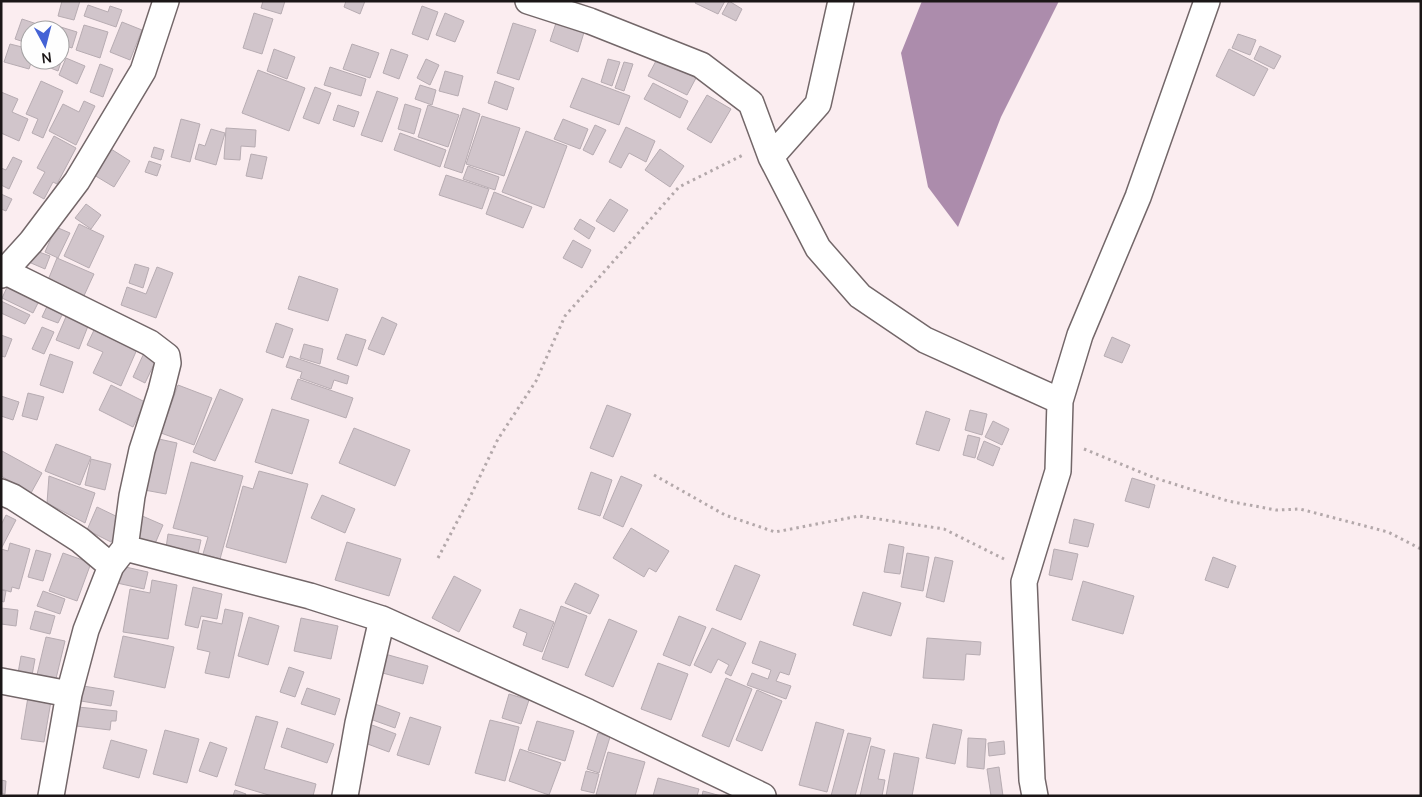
<svg xmlns="http://www.w3.org/2000/svg" width="1422" height="797" viewBox="0 0 1422 797" font-family="Manrope,sans-serif">
<style>
.water{fill:#ac8cac}
.building{fill:#d1c5cb;stroke:#b7acb2}
.lines{fill:none;stroke-linecap:round;stroke-linejoin:round}
.minor-casing{stroke:#736769;stroke-width:28}
.path{stroke:#b3a8aa;stroke-width:3;stroke-dasharray:2.5 4;stroke-linecap:butt}
.minor{stroke:#fff;stroke-width:25}
</style>
<rect width="100%" height="100%" fill="#fbedf0"/>
<path class="water" d="M 922,1 L 1059,1 L 1001,117 L 958,227 L 928,187 L 901,53 Z"/>
<path class="building" d="M 62,1 L 80,1 L 74,20 L 58,16 Z
M 263,1 L 285,1 L 281,14 L 261,8 Z
M 346,1 L 365,1 L 360,14 L 344,7 Z
M 696,1 L 725,1 L 718,14 L 695,3 Z
M 729,1 L 742,9 L 736,21 L 722,14 Z
M 88,5 L 108,12 L 110,6 L 122,10 L 116,27 L 84,16 Z
M 422,6 L 438,12 L 428,40 L 412,34 Z
M 254,13 L 273,19 L 262,54 L 243,48 Z
M 445,13 L 464,21 L 455,42 L 436,35 Z
M 22,19 L 43,26 L 42,30 L 30,30 L 30,44 L 15,39 Z
M 557,20 L 585,29 L 578,52 L 550,41 Z
M 122,22 L 142,30 L 130,60 L 110,52 Z
M 513,23 L 536,30 L 519,80 L 497,73 Z
M 51,24 L 77,32 L 72,48 L 60,44 L 60,30 L 49,30 Z
M 84,25 L 108,32 L 100,58 L 76,50 Z
M 1238,34 L 1256,40 L 1250,55 L 1232,48 Z
M 10,44 L 30,49 L 30,60 L 32,60 L 29,69 L 4,62 Z
M 352,44 L 379,53 L 370,78 L 343,69 Z
M 1260,46 L 1281,56 L 1274,69 L 1254,59 Z
M 60,48 L 65,50 L 58,71 L 38,63 L 39,60 L 60,60 Z
M 274,49 L 295,57 L 287,79 L 267,71 Z
M 391,49 L 408,55 L 399,79 L 383,73 Z
M 1229,49 L 1268,69 L 1254,96 L 1216,76 Z
M 66,58 L 85,66 L 77,84 L 59,75 Z
M 426,59 L 439,65 L 430,85 L 417,78 Z
M 608,59 L 620,62 L 612,86 L 601,82 Z
M 657,59 L 696,78 L 687,95 L 648,76 Z
M 624,62 L 633,64 L 624,91 L 615,88 Z
M 100,64 L 113,69 L 103,97 L 90,92 Z
M 330,67 L 366,79 L 361,96 L 324,85 Z
M 258,70 L 305,88 L 289,131 L 242,113 Z
M 445,71 L 463,76 L 458,96 L 439,91 Z
M 582,78 L 630,96 L 619,125 L 570,107 Z
M 41,81 L 63,91 L 43,138 L 32,133 L 38,119 L 26,114 Z
M 495,81 L 514,88 L 507,110 L 488,103 Z
M 653,83 L 688,101 L 680,118 L 644,99 Z
M 420,85 L 436,90 L 432,105 L 415,99 Z
M 315,87 L 331,93 L 319,124 L 303,118 Z
M 377,91 L 398,98 L 382,142 L 361,135 Z
M 1,92 L 18,99 L 12,112 L 28,119 L 19,141 L 1,133 Z
M 707,95 L 731,109 L 711,143 L 687,129 Z
M 84,101 L 95,106 L 76,145 L 49,131 L 63,104 L 79,112 Z
M 405,104 L 421,109 L 414,134 L 398,129 Z
M 338,105 L 359,112 L 354,127 L 333,120 Z
M 428,105 L 459,115 L 448,147 L 418,137 Z
M 463,108 L 480,114 L 462,173 L 444,167 Z
M 482,116 L 520,128 L 504,176 L 466,164 Z
M 181,119 L 200,124 L 190,162 L 171,157 Z
M 563,119 L 588,129 L 580,149 L 554,139 Z
M 595,125 L 606,130 L 593,155 L 583,150 Z
M 626,127 L 655,141 L 646,162 L 629,153 L 621,168 L 609,162 Z
M 226,128 L 256,130 L 255,147 L 241,146 L 240,160 L 224,159 Z
M 211,129 L 225,133 L 216,165 L 195,159 L 199,144 L 205,146 Z
M 526,131 L 567,146 L 544,208 L 502,192 Z
M 400,133 L 446,150 L 440,167 L 394,150 Z
M 54,136 L 76,148 L 57,184 L 53,182 L 44,199 L 33,193 L 45,172 L 37,168 Z
M 154,147 L 164,150 L 161,160 L 151,157 Z
M 111,149 L 130,161 L 114,187 L 94,175 Z
M 660,149 L 684,166 L 670,187 L 645,170 Z
M 251,154 L 267,157 L 262,179 L 246,176 Z
M 13,157 L 22,161 L 9,189 L 1,185 L 1,168 L 6,170 Z
M 149,161 L 161,165 L 157,176 L 145,172 Z
M 468,166 L 499,177 L 495,190 L 463,179 Z
M 446,175 L 489,189 L 482,209 L 439,195 Z
M 494,192 L 532,207 L 523,228 L 486,214 Z
M 1,194 L 12,199 L 6,211 L 1,209 Z
M 610,199 L 628,210 L 614,232 L 596,221 Z
M 86,204 L 101,215 L 91,229 L 75,218 Z
M 580,219 L 595,228 L 589,239 L 574,229 Z
M 79,224 L 104,236 L 89,268 L 64,256 Z
M 56,227 L 70,233 L 58,258 L 45,252 Z
M 573,240 L 591,250 L 582,268 L 563,258 Z
M 28,248 L 50,256 L 45,269 L 24,260 Z
M 57,258 L 94,274 L 82,300 L 46,285 Z
M 135,264 L 149,268 L 143,288 L 129,283 Z
M 157,267 L 173,273 L 156,318 L 121,305 L 127,287 L 146,294 Z
M 299,276 L 338,289 L 328,321 L 288,309 Z
M 10,281 L 41,297 L 33,313 L 2,298 Z
M 1,301 L 30,315 L 25,324 L 1,313 Z
M 49,302 L 65,309 L 58,323 L 42,317 Z
M 68,312 L 90,321 L 79,349 L 56,340 Z
M 382,317 L 397,324 L 384,355 L 368,349 Z
M 276,323 L 293,329 L 283,358 L 266,352 Z
M 42,327 L 54,332 L 44,354 L 32,349 Z
M 95,328 L 138,347 L 121,386 L 93,373 L 103,352 L 87,345 Z
M 346,334 L 366,340 L 357,366 L 337,359 Z
M 1,335 L 12,339 L 5,357 L 1,356 Z
M 1112,337 L 1130,345 L 1122,363 L 1104,356 Z
M 304,344 L 323,349 L 320,364 L 300,358 Z
M 144,353 L 157,358 L 145,383 L 133,377 Z
M 50,354 L 73,362 L 63,393 L 40,385 Z
M 290,356 L 349,376 L 347,384 L 334,380 L 331,389 L 300,378 L 302,372 L 286,367 Z
M 298,379 L 353,398 L 346,418 L 291,399 Z
M 111,385 L 145,402 L 133,427 L 99,410 Z
M 178,385 L 212,398 L 194,445 L 161,433 Z
M 220,389 L 243,399 L 215,461 L 193,452 Z
M 28,393 L 44,397 L 37,420 L 22,416 Z
M 1,396 L 19,402 L 13,420 L 1,416 Z
M 607,405 L 631,414 L 613,457 L 590,448 Z
M 272,409 L 309,420 L 292,474 L 255,462 Z
M 970,410 L 987,414 L 982,435 L 965,430 Z
M 926,411 L 950,419 L 939,451 L 916,444 Z
M 993,421 L 1009,429 L 1002,445 L 985,437 Z
M 354,428 L 410,450 L 395,486 L 339,463 Z
M 968,435 L 980,438 L 975,458 L 963,455 Z
M 150,437 L 177,443 L 166,494 L 139,489 Z
M 984,441 L 1000,448 L 993,466 L 977,459 Z
M 56,444 L 91,457 L 80,485 L 45,471 Z
M 2,451 L 42,473 L 31,493 L 1,476 Z
M 91,459 L 111,464 L 105,490 L 85,485 Z
M 191,462 L 243,476 L 220,559 L 203,554 L 208,537 L 173,528 Z
M 259,471 L 308,484 L 286,563 L 226,547 L 243,486 L 253,489 Z
M 591,472 L 612,480 L 600,516 L 578,509 Z
M 49,476 L 95,493 L 85,523 L 47,503 Z
M 621,476 L 642,485 L 623,527 L 603,518 Z
M 1132,478 L 1155,485 L 1149,508 L 1125,501 Z
M 322,495 L 355,509 L 345,533 L 311,518 Z
M 97,507 L 122,519 L 111,542 L 87,530 Z
M 6,515 L 16,520 L 1,549 L 1,525 Z
M 140,515 L 163,525 L 154,546 L 130,536 Z
M 1074,519 L 1094,524 L 1088,547 L 1069,543 Z
M 631,528 L 669,551 L 656,572 L 649,568 L 644,577 L 613,558 Z
M 168,534 L 201,540 L 198,554 L 166,548 Z
M 347,542 L 401,559 L 389,596 L 335,580 Z
M 10,543 L 30,549 L 19,589 L 12,587 L 11,592 L 1,589 L 1,549 L 8,551 Z
M 889,544 L 904,547 L 900,574 L 884,572 Z
M 1054,549 L 1078,554 L 1072,580 L 1049,575 Z
M 36,550 L 51,554 L 43,581 L 28,577 Z
M 63,553 L 91,563 L 77,601 L 49,591 Z
M 907,553 L 929,557 L 923,591 L 901,587 Z
M 935,557 L 953,561 L 944,602 L 926,597 Z
M 1213,557 L 1236,566 L 1228,588 L 1205,580 Z
M 735,565 L 760,575 L 741,620 L 716,610 Z
M 121,566 L 148,572 L 144,589 L 117,583 Z
M 454,576 L 481,590 L 459,632 L 432,618 Z
M 152,580 L 177,585 L 168,639 L 123,632 L 130,589 L 150,593 Z
M 1083,581 L 1134,596 L 1123,634 L 1072,620 Z
M 575,583 L 599,595 L 590,614 L 565,603 Z
M 193,587 L 222,594 L 217,619 L 201,616 L 198,628 L 185,625 Z
M 1,590 L 6,591 L 4,602 L 1,601 Z
M 43,591 L 65,599 L 60,614 L 37,606 Z
M 863,592 L 901,603 L 891,636 L 853,625 Z
M 561,606 L 587,616 L 568,668 L 542,659 Z
M 1,608 L 18,610 L 16,626 L 1,624 Z
M 225,609 L 243,613 L 229,678 L 205,673 L 210,652 L 197,649 L 203,620 L 222,624 Z
M 520,609 L 554,622 L 542,652 L 523,645 L 527,633 L 513,627 Z
M 35,611 L 55,616 L 50,634 L 30,629 Z
M 679,616 L 706,627 L 690,666 L 663,655 Z
M 249,617 L 279,626 L 268,665 L 238,656 Z
M 301,618 L 338,626 L 331,659 L 294,651 Z
M 609,619 L 637,631 L 613,687 L 585,675 Z
M 712,628 L 746,643 L 731,676 L 725,673 L 729,665 L 718,659 L 711,673 L 694,665 Z
M 123,636 L 174,647 L 165,688 L 114,677 Z
M 46,637 L 65,641 L 54,687 L 35,683 Z
M 927,638 L 981,642 L 980,655 L 966,654 L 964,680 L 923,678 Z
M 760,641 L 796,654 L 789,675 L 780,672 L 776,681 L 791,686 L 786,699 L 747,685 L 752,673 L 768,679 L 771,670 L 752,663 Z
M 385,654 L 428,666 L 423,684 L 379,672 Z
M 21,656 L 35,659 L 31,681 L 17,679 Z
M 658,663 L 688,674 L 671,720 L 641,709 Z
M 289,667 L 304,672 L 295,697 L 280,692 Z
M 726,678 L 752,689 L 729,747 L 702,736 Z
M 77,685 L 114,691 L 111,706 L 75,700 Z
M 307,688 L 340,699 L 335,715 L 301,704 Z
M 757,690 L 782,701 L 762,751 L 736,740 Z
M 509,694 L 529,700 L 521,724 L 502,718 Z
M 28,697 L 51,701 L 44,742 L 21,739 Z
M 375,704 L 400,713 L 395,728 L 370,719 Z
M 78,707 L 117,711 L 116,721 L 111,721 L 110,730 L 76,726 Z
M 256,716 L 278,722 L 264,769 L 316,784 L 313,796 L 272,796 L 235,785 Z
M 410,717 L 441,727 L 429,765 L 397,755 Z
M 490,720 L 519,727 L 505,781 L 475,773 Z
M 537,721 L 574,731 L 565,761 L 528,750 Z
M 816,722 L 844,730 L 827,792 L 799,785 Z
M 933,724 L 962,730 L 955,764 L 926,758 Z
M 372,725 L 396,734 L 389,752 L 365,743 Z
M 287,728 L 334,744 L 327,763 L 281,747 Z
M 165,730 L 199,739 L 187,783 L 153,774 Z
M 598,733 L 610,737 L 599,773 L 587,769 Z
M 848,733 L 871,738 L 855,796 L 831,796 Z
M 968,738 L 986,739 L 984,769 L 967,767 Z
M 111,740 L 147,750 L 139,778 L 103,768 Z
M 1004,741 L 1005,754 L 989,756 L 988,743 Z
M 210,742 L 227,748 L 217,777 L 199,771 Z
M 871,746 L 885,750 L 878,779 L 885,780 L 882,796 L 860,796 Z
M 520,749 L 561,763 L 549,795 L 509,781 Z
M 608,752 L 645,762 L 635,796 L 596,795 Z
M 894,753 L 919,758 L 912,796 L 886,796 Z
M 999,767 L 1003,796 L 991,796 L 987,769 Z
M 586,771 L 599,774 L 594,793 L 581,790 Z
M 658,778 L 699,789 L 697,796 L 653,796 Z
M 1,780 L 6,781 L 5,794 L 1,793 Z
M 235,790 L 246,794 L 245,796 L 233,796 Z
M 703,791 L 721,796 L 702,796 Z"/>
<g class="lines">
<g class="minor-casing">
<path id="minor" d="M 528,1 L 590,21 L 701,65 L 751,103 L 771,157 L 818,248 L 860,296 L 925,340 L 1060,401
M 771,157 L 818,104 L 841,1
M 4,271 L 150,343 L 167,356 L 168,363 L 161,391 L 142,450 L 132,496 L 125,548 L 111,566 L 86,630 L 69,694 L 51,796
M 1,275 L 31,242 L 77,181 L 143,71 L 166,1
M 1,492 L 13,497 L 80,540 L 111,566
M 125,548 L 310,596 L 382,619 L 588,712 L 763,796
M 1,681 L 69,694
M 345,796 L 358,723 L 382,619
M 1035,796 L 1032,780 L 1024,582 L 1058,471 L 1060,401 L 1080,335 L 1138,197 L 1207,1"/>
</g>
<path class="path" d="M 1084,449 L 1155,478 L 1228,501 L 1276,510 L 1300,509 L 1388,532 L 1421,549
M 654,475 L 725,515 L 775,532 L 859,516 L 944,529 L 1004,559
M 438,558 L 469,499 L 498,439 L 536,381 L 565,316 L 679,187 L 743,155"/>
<use href="#minor" class="minor"/>
</g>
<rect width="1422" height="797" fill="none" stroke="#1b1617" stroke-width="5"/>
<g transform="translate(45 45) rotate(173)"><circle r="24" fill="#fefefe" stroke="#a3a1a2"/>
<path d="M0-4L9 19L0 12L-9 19Z" fill="#4462d5"/>
<text y="-8" font-size="14" font-weight="bold" text-anchor="middle" fill="#1b1617">N</text>
</g>
</svg>
